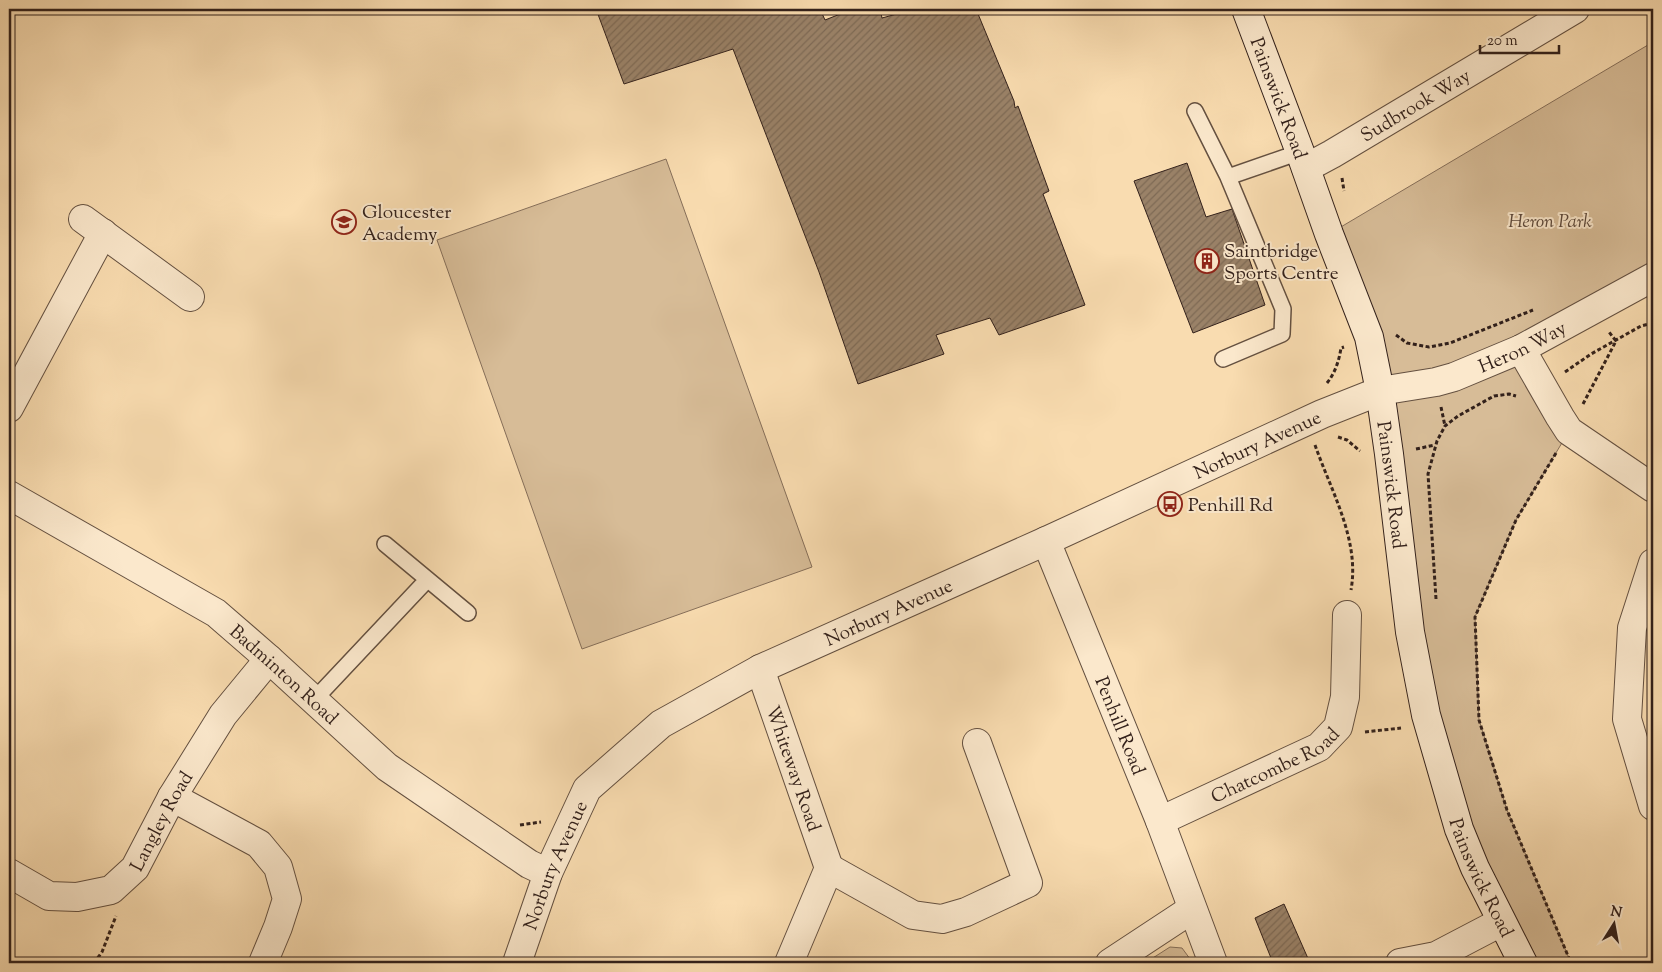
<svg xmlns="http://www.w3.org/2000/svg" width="1662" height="972" viewBox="0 0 1662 972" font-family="'Sorts Mill Goudy',serif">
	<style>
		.green { fill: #d7bc97; stroke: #856e59 }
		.building { fill: url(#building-hatch); stroke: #33211b }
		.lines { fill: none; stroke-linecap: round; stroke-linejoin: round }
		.lane-casing { stroke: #645040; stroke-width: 18 }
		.street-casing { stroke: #645040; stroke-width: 30 }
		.secondary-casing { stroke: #33211b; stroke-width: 30 }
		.path { stroke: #33211b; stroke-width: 3; stroke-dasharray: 4 2.5; stroke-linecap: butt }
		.lane { stroke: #fbe8cc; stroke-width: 15 }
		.street { stroke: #fbe8cc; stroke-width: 28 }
		.secondary { stroke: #fbe8cc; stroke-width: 28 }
		.labels { text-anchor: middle; stroke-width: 4; stroke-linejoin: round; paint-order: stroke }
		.street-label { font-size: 19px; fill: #33211b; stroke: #fbe8cc }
		.poi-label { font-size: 19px; fill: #33211b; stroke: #fbe8cc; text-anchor: start }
		.park-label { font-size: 19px; font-style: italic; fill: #5c483a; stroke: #fbe8cc }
	</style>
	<defs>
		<pattern id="building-hatch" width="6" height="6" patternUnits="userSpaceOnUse" patternTransform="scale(1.25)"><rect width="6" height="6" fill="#9a8268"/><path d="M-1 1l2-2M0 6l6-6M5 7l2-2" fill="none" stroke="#7e6a55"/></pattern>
	</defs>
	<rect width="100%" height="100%" fill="#f9dcb0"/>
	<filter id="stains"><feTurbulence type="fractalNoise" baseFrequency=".004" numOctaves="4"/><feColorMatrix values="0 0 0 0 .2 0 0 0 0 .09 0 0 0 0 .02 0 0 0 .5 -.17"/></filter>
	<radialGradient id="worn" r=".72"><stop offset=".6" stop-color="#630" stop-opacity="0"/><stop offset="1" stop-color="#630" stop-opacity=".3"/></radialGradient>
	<path class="green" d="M1653,42V279L1522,349L1569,431L1516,520L1475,617L1479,720L1507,810L1571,963H1525L1459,829L1389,454L1329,234Z
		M666,159L812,567L582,649L437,240Z
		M1170,947L1182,948L1193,963H1145Z"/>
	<path class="building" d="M596,9H820L825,20L853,9H880L882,18L915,9H976L1014,101L1015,108L1018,106L1049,191L1043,194L1085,305L999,335L990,318L936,335L944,354L858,384L819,272L733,49L624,84Z
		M1187,163L1206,217L1232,209L1265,305L1193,333L1134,181Z
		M1284,904L1310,963H1273L1255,918Z"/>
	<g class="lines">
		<defs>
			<path id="lane" d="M1195,111L1228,177L1300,152
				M1223,359L1282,334L1283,309L1228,177
				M385,544L468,613
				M314,700L427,580"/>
			<g id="street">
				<path id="s1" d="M1306,168L1332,154L1575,9"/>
				<path d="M83,219L190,297"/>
				<path d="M1521,349L1560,417L1569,431L1653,488"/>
				<path d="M9,408L103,233"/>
				<path id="s2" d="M9,495L216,613L269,659L387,767L529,864L548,873"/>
				<path id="s3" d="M1046,541L1160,821L1213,963"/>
				<path d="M1653,563L1632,628L1627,719L1653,806"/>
				<path id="s4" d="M760,669L829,868L789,963"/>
				<path d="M172,797L259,844L278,867L287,899L278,927L263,963"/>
				<path id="s5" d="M1160,821L1319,747L1338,727L1345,697L1347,615"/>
				<path d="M829,868L913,915L942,919L966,912L1028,883L977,743"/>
				<path id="s6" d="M9,873L49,896L77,897L111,890L135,868L172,797L223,715L269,659"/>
				<path id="s7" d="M517,963L548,873L587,789L661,724L760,669L1046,541L1322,414L1380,391L1436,382L1454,377L1521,349L1653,277"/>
				<path d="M1110,963L1192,909"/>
				<path d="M1400,963L1436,956L1501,922"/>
			</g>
			<g id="secondary">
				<path id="s8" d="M1246,9L1300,152L1329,234L1369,337L1380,391L1389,454L1410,632L1426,715L1459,829L1475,868L1523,963"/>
			</g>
		</defs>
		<use href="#lane" class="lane-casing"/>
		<use href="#street" class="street-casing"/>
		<use href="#secondary" class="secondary-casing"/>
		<path class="path" d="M1342,178L1344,191
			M1396,335L1407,343L1429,347L1450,343L1533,310
			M1565,372L1591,354L1641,326L1653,323
			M1327,383C1335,373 1339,361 1341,348L1344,347
			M1583,404L1616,341L1609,332
			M1441,407L1445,426
			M1338,437L1347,440L1360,451
			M1315,445C1331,491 1360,540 1351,590
			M1416,449L1435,445
			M1556,453L1516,520L1475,617L1479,720L1507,810L1571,963
			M1436,599L1428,474L1437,441L1445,426L1458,416L1494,396L1509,394L1516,396
			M1365,732L1401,728
			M520,825L541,822
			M94,963L102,952L116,916"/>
		<use href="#lane" class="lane"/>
		<use href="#street" class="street"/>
		<use href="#secondary" class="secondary"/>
	</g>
	<defs>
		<symbol id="school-ring" viewBox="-11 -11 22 22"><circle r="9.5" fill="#fbe8cc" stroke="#8f2418" stroke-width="1.5"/><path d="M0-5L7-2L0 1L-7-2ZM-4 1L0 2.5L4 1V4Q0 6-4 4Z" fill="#8f2418"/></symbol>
		<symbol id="building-ring" viewBox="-11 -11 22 22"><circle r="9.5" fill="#fbe8cc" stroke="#8f2418" stroke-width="1.5"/><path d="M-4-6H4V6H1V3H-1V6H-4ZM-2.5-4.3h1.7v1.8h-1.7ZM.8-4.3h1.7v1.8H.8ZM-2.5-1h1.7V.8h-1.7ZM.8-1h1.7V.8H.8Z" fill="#8f2418"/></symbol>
		<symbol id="bus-ring" viewBox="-11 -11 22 22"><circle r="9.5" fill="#fbe8cc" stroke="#8f2418" stroke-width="1.5"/><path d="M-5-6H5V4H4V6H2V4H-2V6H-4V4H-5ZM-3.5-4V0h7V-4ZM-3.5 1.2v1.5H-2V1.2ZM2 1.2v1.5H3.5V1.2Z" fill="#8f2418"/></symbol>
	</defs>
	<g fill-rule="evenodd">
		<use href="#school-ring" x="330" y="208" width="28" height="28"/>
		<use href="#building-ring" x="1193" y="247" width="28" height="28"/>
		<use href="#bus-ring" x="1156" y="490" width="28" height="28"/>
	</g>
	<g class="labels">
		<g class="street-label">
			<text dy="7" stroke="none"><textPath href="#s8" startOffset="95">Painswick Road</textPath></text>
			<text dy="7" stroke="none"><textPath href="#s1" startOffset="126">Sudbrook Way</textPath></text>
			<text dy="7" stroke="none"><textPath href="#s7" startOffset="1229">Heron Way</textPath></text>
			<text dy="7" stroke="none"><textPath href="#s7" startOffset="945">Norbury Avenue</textPath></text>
			<text dy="7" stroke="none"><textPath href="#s8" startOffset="500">Painswick Road</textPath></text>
			<text dy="7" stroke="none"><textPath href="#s7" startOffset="540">Norbury Avenue</textPath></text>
			<text dy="7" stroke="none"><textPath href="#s2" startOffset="330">Badminton Road</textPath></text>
			<text dy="7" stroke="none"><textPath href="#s3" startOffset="199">Penhill Road</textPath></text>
			<text dy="7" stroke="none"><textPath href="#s5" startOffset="128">Chatcombe Road</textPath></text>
			<text dy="7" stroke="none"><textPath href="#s4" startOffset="105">Whiteway Road</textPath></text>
			<text dy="7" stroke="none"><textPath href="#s6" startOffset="195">Langley Road</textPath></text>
			<text dy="7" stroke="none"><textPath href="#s7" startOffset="105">Norbury Avenue</textPath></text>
			<text dy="7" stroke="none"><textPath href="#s8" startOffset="905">Painswick Road</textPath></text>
		</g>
		<g class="poi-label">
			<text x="362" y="218">Gloucester<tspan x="362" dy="22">Academy</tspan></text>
			<text x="1224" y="257">Saintbridge<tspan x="1224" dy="22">Sports Centre</tspan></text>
			<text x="1188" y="511">Penhill Rd</text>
		</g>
		<g class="park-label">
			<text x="1550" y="227">Heron Park</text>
		</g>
	</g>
	<rect width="1662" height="972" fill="none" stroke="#f9dcb0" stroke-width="30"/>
	<rect x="10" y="10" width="1642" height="952" fill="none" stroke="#33211b" stroke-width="2.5"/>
	<rect x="15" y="15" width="1632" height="942" fill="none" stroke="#33211b"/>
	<g transform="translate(1614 924) rotate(11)" stroke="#fbe8cc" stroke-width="4" paint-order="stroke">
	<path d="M0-4L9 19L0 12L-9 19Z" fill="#33211b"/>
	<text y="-8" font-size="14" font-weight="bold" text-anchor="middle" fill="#33211b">N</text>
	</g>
	<path d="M1480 45v8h79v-8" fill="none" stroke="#33211b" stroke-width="2.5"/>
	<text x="1487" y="45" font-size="15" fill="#33211b" stroke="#fbe8cc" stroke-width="4" paint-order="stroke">20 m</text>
	<rect width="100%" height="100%" filter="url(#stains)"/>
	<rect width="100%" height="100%" fill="url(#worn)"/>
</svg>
